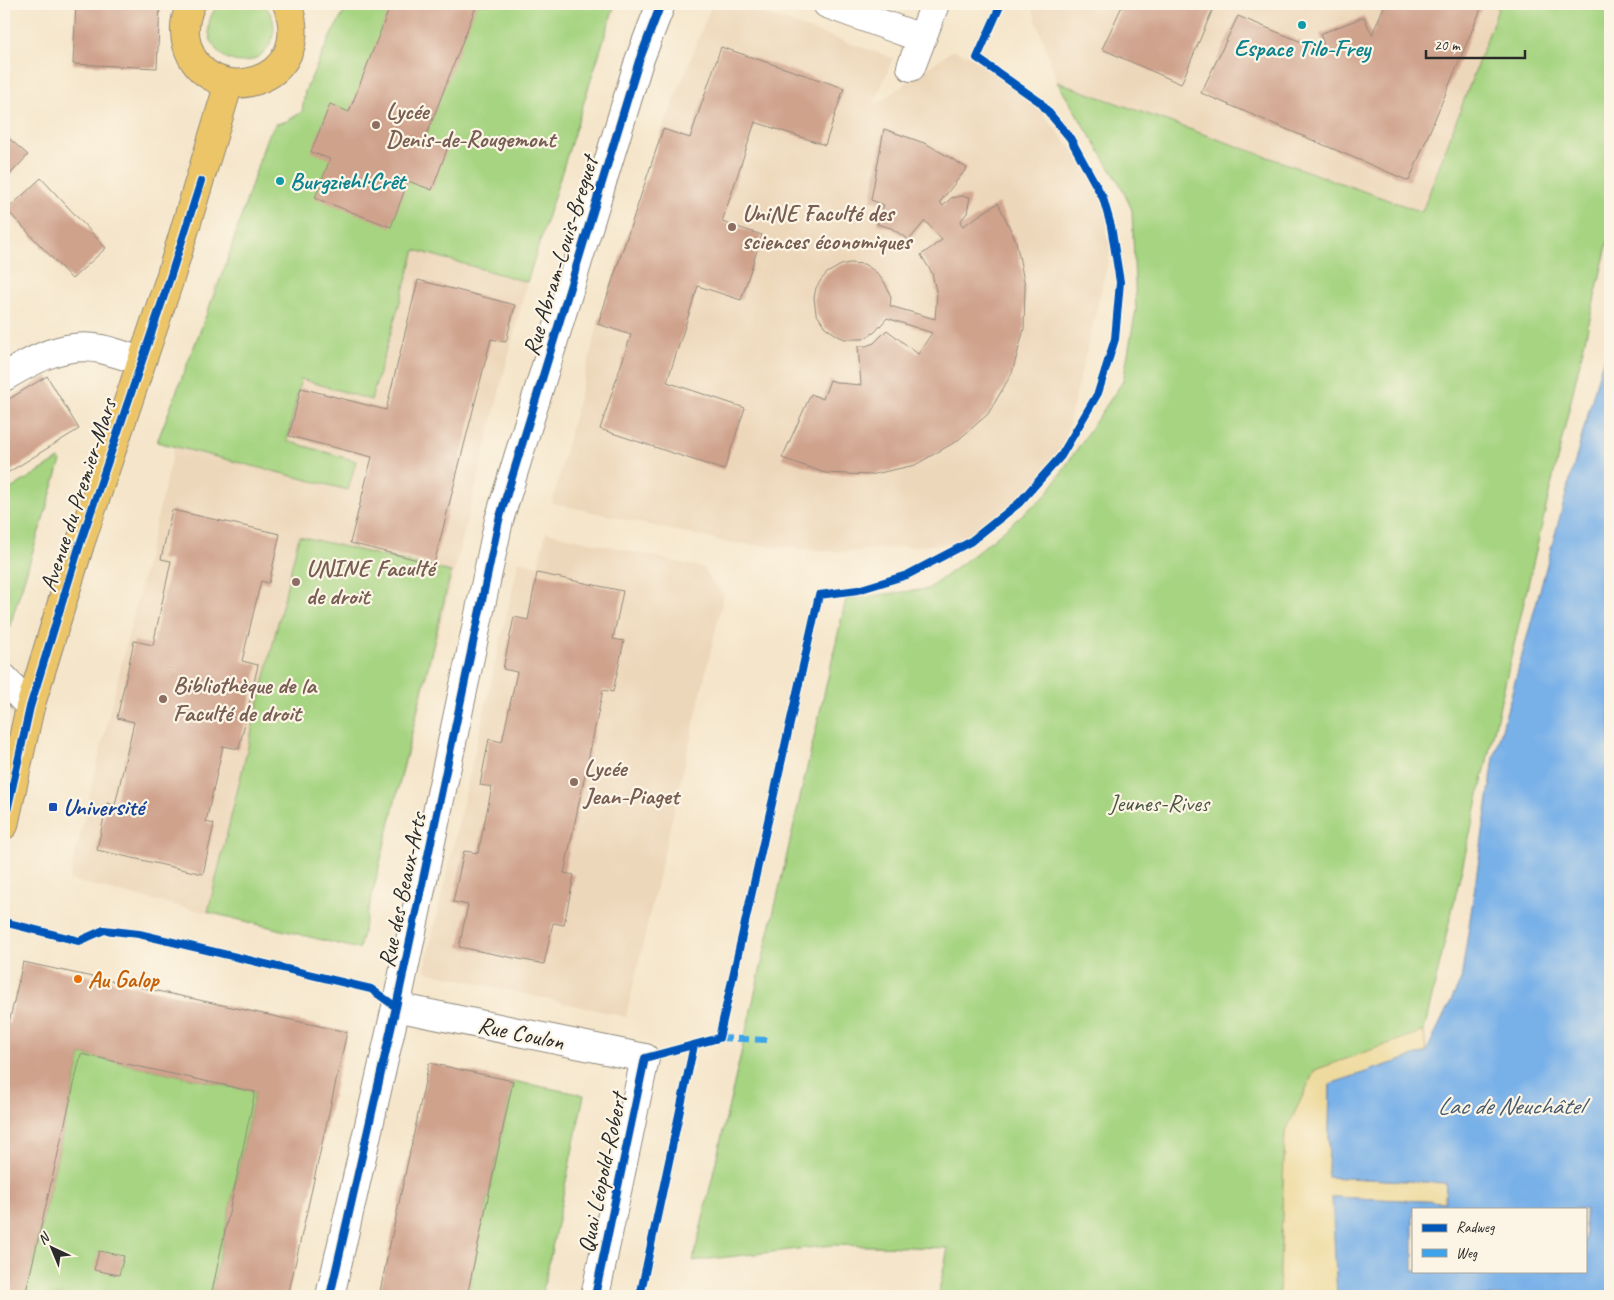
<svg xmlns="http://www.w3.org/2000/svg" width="1614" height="1300" viewBox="0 0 1614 1300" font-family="Caveat,sans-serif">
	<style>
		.built { fill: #edd7ba }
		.green { fill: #a6d481; stroke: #688056 }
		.sand { fill: #eeda9e; stroke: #8c8264 }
		.water { fill: #78b0e8; stroke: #526e8a; fill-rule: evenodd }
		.building { fill: #cfa28c }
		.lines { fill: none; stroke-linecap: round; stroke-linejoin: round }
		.minor-casing { stroke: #90887b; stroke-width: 30 }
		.major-casing { stroke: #90887b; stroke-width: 30 }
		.minor { stroke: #fff; stroke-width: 28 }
		.major { stroke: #ecc569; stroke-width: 28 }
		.quiet { stroke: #3ea3eb; stroke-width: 6; stroke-dasharray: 12 6; stroke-linecap: butt }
		.cycleway-casing { stroke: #fcf5e5; stroke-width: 11 }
		.cycleway { stroke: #0057b8; stroke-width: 8 }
		.culture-dot { fill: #0f9aa8; stroke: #fcf5e5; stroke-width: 2 }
		.education-dot { fill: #8d6e63; stroke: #fcf5e5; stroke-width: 2 }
		.transit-dot { fill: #1a4fb4; stroke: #fcf5e5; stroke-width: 2 }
		.food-dot { fill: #e8710a; stroke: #fcf5e5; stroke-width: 2 }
		.labels { text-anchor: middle; stroke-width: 4.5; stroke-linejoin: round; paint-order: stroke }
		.culture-label { font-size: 24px; font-weight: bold; fill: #0d838f; stroke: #fcf5e5 }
		.education-label { font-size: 24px; font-weight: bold; fill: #785e54; stroke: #fcf5e5; text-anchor: start }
		.street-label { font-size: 24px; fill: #2b2b2b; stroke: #fcf5e5 }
		.park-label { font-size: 24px; fill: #4a5540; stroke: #fcf5e5 }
		.transit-label { font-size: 24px; font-weight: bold; fill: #164399; stroke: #fcf5e5; text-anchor: start }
		.food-label { font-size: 24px; font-weight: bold; fill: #c56008; stroke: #fcf5e5; text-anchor: start }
		.water-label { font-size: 25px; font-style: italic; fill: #465a6d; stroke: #fcf5e5 }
	</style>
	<rect width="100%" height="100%" fill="#fcf5e5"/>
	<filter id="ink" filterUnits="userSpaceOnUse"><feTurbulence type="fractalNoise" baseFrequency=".02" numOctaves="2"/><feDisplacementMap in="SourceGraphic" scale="10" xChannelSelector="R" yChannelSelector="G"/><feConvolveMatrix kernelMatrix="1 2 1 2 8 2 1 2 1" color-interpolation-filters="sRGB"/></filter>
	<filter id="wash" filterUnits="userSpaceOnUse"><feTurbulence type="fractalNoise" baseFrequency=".0096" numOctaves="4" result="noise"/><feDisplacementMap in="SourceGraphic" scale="20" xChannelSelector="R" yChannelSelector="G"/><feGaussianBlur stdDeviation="1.12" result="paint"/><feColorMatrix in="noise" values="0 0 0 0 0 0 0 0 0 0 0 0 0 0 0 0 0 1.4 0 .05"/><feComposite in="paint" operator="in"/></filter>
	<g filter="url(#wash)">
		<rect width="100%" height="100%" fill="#f5e6cb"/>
		<path class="built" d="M712,4H736L893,58L873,107L953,50L1006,69L1080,159L1103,198L1116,229L1061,456L1019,503L970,542L842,552L730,543L552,503L598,324L663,129Z
			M1031,4H1500L1422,212L1057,82Z
			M415,250L527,282L359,949L69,880L214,284Z
			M546,532L704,568L712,582L724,594L626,1017L424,971L519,561L538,566Z"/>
		<path class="green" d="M220,4H263C272,12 276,24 273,35C272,44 266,52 258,57C223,77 191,30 220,4Z
			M349,4H615L527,282L415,250L371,400L301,379L287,441L356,461L348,490L157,442L226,264L267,137L276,124L287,121L302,112L305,91L332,33Z
			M1500,4H1610V233L1424,1031L1315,1071L1285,1133L1279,1296H938L948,1248L833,1245L693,1261L846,599L928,589L975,554L1046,495L1123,381L1136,310L1132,210L1121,186L1057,82L1422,212Z
			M59,459L61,461L6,638L4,639V493Z
			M299,536L451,572L359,949L208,912Z
			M81,1054L255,1092L211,1296H25Z
			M513,1081L584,1095L542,1296H467Z"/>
		<path class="sand" d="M1424,1031L1426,1052L1330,1084L1328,1177L1446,1183L1445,1202L1333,1197L1337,1296H1279L1285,1133L1315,1070Z"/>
		<path class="water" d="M1610,348V1296H1337L1332,1197L1445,1202L1446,1183L1328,1177L1330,1084L1426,1052L1461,980L1494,758L1601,366ZM1413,1209H1585V1271H1413Z"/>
		<g id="blocks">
			<path class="building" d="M76,4H160L157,68L73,64Z
				M391,4H477L425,139L448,147L432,190L408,181L391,227L315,198L330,159L311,152L330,104L349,112Z
				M1123,4H1215L1181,84L1102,49Z
				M1385,4H1483L1409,181L1201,93L1238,16L1326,52L1320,34L1364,17L1372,35Z
				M721,47L844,88L825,145L755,122L722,222L762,235L741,300L698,286L667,382L745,408L724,470L600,429L631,335L598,324L663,129L690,138Z
				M884,129L927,144L967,168L940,202L943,206L951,198L962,196L970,197L967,213L960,222L963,226L998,203L1016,241L1025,286L1024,329L1012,373L988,414L957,441L915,465L870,475L825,473L782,458L811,394L823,399L830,380L839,383L861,385L858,346H866L874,343L887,330L918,354L932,333L887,318L875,332L863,339H845L838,336L825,327L816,313L814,298L816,288L821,280L827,273L841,265L849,263L864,264L876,272L885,283L891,297L890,306L935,319L937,295L932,273L921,255L942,240L925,221L909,240L891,228L877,224L884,205L871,200Z
				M4,134L28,155L4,181Z
				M41,178L106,248L72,279L7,210Z
				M418,280L515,305L506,342L491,339L434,564L350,543L372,457L289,436L301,388L386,410Z
				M47,376L79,429L4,475V402Z
				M172,510L280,534L269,583L261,581L242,661L258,665L239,749L223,746L206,822L214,824L203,874L97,850L107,803L115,805L134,722L117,718L134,641L153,645L171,561L161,559Z
				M537,573L623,591L613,639L624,641L613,692L603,690L564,873L574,875L564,925L553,923L544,964L459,947L468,905L453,902L464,851L478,853L492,787L480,785L489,739L502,742L517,672L503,669L514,617L528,620Z
				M23,962L347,1032L288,1296H211L255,1092L81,1054L25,1296H4V1045Z
				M429,1063L513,1081L467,1296H379Z
				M99,1251L124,1256L119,1275L94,1270Z"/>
		</g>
	</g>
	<g filter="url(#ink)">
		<use href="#blocks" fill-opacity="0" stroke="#90887b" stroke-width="1"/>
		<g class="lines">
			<defs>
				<path id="minor" d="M827,4L921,38
					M911,67L935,4
					M4,377C33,360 65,341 101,349C115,352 128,357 141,361
					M4,678L30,707
					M396,1007L645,1058L595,1296
					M330,1296L396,1007L499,520L639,61L661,4"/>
				<path id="major" d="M191,4C185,17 183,31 187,45C207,113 318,85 287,4
					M4,825L30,707L80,544L170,278L229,83"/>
			</defs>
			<use href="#minor" class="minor-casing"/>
			<use href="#major" class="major-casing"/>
			<use href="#minor" class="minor"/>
			<use href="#major" class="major"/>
			<path class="quiet" d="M719,1038L770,1040"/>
			<defs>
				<path id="cycleway" d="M4,825L30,707L80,544L170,278L201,181
					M4,922L79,941L104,930L139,934L371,989L396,1007
					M330,1296L396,1007L499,520L639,61L661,4
					M595,1296L645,1058L719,1038L819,595L858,590L907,575L970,542L1019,503L1061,456L1098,393L1115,339L1120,282L1111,226L1103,198L1070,138L1040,102L977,58L1001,4
					M640,1296L694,1045"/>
			</defs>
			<use href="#cycleway" class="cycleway-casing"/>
			<use href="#cycleway" class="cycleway"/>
		</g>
	</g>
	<g class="culture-dot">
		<circle cx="1302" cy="25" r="5"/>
		<circle cx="280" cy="181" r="5"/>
	</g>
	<g class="education-dot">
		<circle cx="376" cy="125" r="5"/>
		<circle cx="732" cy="227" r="5"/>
		<circle cx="296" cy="582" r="5"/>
		<circle cx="163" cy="699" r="5"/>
		<circle cx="574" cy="782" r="5"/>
	</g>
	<rect class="transit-dot" x="48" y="802" width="10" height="10" rx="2.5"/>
	<circle class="food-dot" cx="78" cy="979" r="5"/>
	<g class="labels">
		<g class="culture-label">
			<text x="1302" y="56">Espace Tilo-Frey</text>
			<text x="290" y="189" text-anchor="start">Burgziehl·Crêt</text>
		</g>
		<g class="education-label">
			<text x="386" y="119">Lycée<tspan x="386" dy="28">Denis-de-Rougemont</tspan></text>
			<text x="742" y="221">UniNE Faculté des<tspan x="742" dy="28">sciences économiques</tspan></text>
			<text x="306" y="576">UNINE Faculté<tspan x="306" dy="28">de droit</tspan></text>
			<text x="173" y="693">Bibliothèque de la<tspan x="173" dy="28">Faculté de droit</tspan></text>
			<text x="584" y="776">Lycée<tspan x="584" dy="28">Jean-Piaget</tspan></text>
		</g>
		<g class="street-label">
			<text transform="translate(560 256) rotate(-73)" y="8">Rue Abram-Louis-Breguet</text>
			<text transform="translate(78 495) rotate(-72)" y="8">Avenue du Premier-Mars</text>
			<text transform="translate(402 890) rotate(-78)" y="8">Rue des Beaux-Arts</text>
			<text transform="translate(521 1033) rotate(12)" y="8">Rue Coulon</text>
			<text transform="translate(602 1173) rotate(-78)" y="8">Quai Léopold-Robert</text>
		</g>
		<g class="park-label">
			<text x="1159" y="811">Jeunes-Rives</text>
		</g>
		<g class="transit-label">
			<text x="63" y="815">Université</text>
		</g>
		<g class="food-label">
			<text x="88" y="987">Au Galop</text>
		</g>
		<g class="water-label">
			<text x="1510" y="1114">Lac de Neuchâtel</text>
		</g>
	</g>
	<rect width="1614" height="1300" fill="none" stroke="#fcf5e5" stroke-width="20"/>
	<rect x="1412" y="1208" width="175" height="65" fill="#fcf5e5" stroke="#a8a49b"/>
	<rect x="1422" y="1224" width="25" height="8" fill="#0057b8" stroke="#a8a49b"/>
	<text x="1456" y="1232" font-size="15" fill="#2b2b2b">Radweg</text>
	<rect x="1422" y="1249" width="25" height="8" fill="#3ea3eb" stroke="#a8a49b"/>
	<text x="1456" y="1258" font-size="15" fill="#2b2b2b">Weg</text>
	<g transform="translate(52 1248) rotate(316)" stroke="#fcf5e5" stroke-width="4" paint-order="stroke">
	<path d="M0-4L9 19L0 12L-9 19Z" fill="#2b2b2b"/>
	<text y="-8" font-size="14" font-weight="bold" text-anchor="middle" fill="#2b2b2b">N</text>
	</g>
	<path d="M1426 50v8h99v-8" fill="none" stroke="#2b2b2b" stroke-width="2.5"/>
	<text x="1434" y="50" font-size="15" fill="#2b2b2b" stroke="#fcf5e5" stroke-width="4" paint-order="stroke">20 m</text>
</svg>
